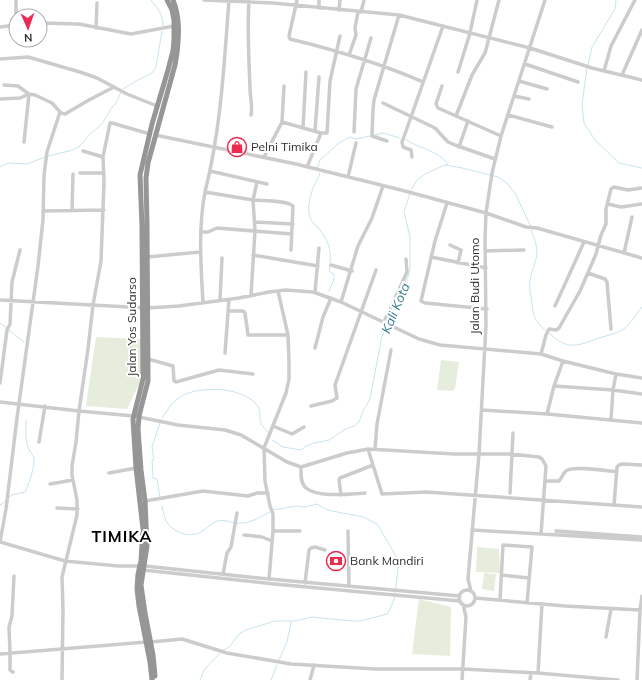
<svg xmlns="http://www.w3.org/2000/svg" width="642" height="680" viewBox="0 0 642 680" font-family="Mulish,sans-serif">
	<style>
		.green { fill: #e7eddd }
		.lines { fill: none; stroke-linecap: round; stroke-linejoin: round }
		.stream { stroke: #c8e3ee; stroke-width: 1 }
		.minor { stroke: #ccc; stroke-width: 3.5 }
		.highway { stroke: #969696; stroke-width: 5 }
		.labels { text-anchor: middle; stroke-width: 4; stroke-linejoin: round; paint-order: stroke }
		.poi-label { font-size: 12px; fill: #2f2f2f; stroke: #fff; text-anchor: start }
		.street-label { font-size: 12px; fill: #2f2f2f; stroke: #fff }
		.water-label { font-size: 13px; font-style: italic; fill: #397c96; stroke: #fff }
		.district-label { font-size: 16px; font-weight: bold; letter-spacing: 1px; fill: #000; stroke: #fff }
	</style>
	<rect width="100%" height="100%" fill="#fff"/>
	<path class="green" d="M96,337L142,339V378L127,409L86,406Z
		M441,360L459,362L455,389L452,391L437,390Z
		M477,547L499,549L500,573L476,572Z
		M484,573L496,574L494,591L482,589Z
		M419,599L451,607L450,656L412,654Z"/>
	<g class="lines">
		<path class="stream" d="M151,0C158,9 163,14 163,26
			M588,65L592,47L615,9L616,0
			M587,68L582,104L584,123L595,140L619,163L642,168
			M123,89L138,80L152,73L156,67L162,31
			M375,135L383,133L400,138
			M405,139C418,149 440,150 448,165
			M48,156L73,150L80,146L90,134L102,124L112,107L116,103L121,92
			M0,167L8,163L27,164L45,157
			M318,167L320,160L339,143L350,137L356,139L370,136
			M319,173L320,175C311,188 301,217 318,227C327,240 332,247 330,263
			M411,190L417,180L427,173L445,165L462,168L498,177L508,184L516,195L531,227
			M531,230C534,238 537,244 537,254C536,263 531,271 530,281C529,286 530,291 531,296C534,315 531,317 546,331
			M329,291L334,279V274L329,271L330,266
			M0,323L7,328
			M9,330L24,342
			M549,333C568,351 577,346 599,338C608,335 617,334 625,328C631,323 637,313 642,307
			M162,418C166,412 171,404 177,399C195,385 239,386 255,403C263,411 258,415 261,423C262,426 266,430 268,432
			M272,440L283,447L301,450L306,446L314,443L329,440L344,430L354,426L359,422L363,411L370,399L382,336L397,303L399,292L408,277L410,268V237L404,212L410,193
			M8,498L12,495L25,492C29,485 35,465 34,458C33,455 29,450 28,447C25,439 26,429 26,421
			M160,498L157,479L153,478L152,460H154L152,447L160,423
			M0,505L6,501
			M162,506C163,510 164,516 166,521C171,530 185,537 196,534C204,532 209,524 217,521C225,519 233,524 242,523C251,523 262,516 270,512
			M273,510L297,506L305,507L317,504L327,510L363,517L377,524L399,561L395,594
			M224,650L229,647L239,634L246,630L275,621H295L312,617L351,621H360L387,614L390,609L395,597
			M279,660L287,642L291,622
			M200,680L204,670L220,653
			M271,680L277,665"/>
		<path class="minor" d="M204,0L273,3L399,15L530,48L592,68L642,80
			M229,0C224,65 221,129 205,192L253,200L255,231L251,295
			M297,0L289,36L290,39C335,50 380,63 423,82
			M249,1C247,30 249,59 250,88C250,97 253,107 251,115
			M319,8V0
			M339,10L340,0
			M361,12L364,0
			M16,16V0
			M40,23L79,24L131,34L174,26
			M0,27L16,25
			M96,28L97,3
			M349,55L356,35L355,28L358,12
			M0,59L28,57L80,72L97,78L127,94L157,106
			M525,64L578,82
			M604,71L611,46L635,0
			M458,72L470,33L477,0
			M622,75L642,30
			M519,81L547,89
			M4,85L18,86L29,94L24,142
			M442,86L436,104L438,108L501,136
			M514,96L529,99
			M0,99L20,98L29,94L35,95L52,103L61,113L65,114L89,100L114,87
			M383,103L435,128L448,142L455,145L495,159
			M508,115L552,127
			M456,116L472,75L485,53L499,0
			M282,122L321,133H327L330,81L340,36
			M303,128L306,72
			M315,131L319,77
			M354,132L356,89L371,38
			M155,135L296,164L405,191L486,213L526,227L537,228L642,258
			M387,141L372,136L373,109L374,100L399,15
			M459,147L468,121
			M83,151L103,157
			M264,157L282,122L284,86
			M412,157L411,150L403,147L402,142L411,117L443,26
			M307,167L321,133
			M210,171L267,184
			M80,173H104
			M348,177L356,143
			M257,182L253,200C263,201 286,200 293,206L291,250
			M447,203L435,241L421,301L425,303L487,309
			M608,204L621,207L642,204
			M72,210L73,174
			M43,211L104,210
			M254,222L293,224
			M201,232H208L217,228L292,234
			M450,245L461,250L458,263
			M485,251L524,250
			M624,253L632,217
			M253,255L318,266
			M147,257L200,252
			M431,257L486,268
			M331,265L352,271
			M588,273L605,279L607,282L611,329
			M315,292L319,248
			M0,300L147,308L179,306L239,298L269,292L286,290L313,292L341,302L419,339L440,345L541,354L563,361L616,374L642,378
			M220,300L222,258
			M341,302L358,246L372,218L383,186
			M203,303C201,266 198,229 205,192
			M555,306L584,242
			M228,311H243L245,313L248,335H288
			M384,322L407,272L406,259
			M315,348L323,317L331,298
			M225,353L229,299
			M541,354L546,335L549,329L556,330L559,328L580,291L596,254L601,235L606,224V209L611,189L614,187L628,190L642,188
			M148,359L173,366L174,381L176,382L219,370L253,374
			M0,383L7,330L10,324L12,282L20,250
			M554,386L563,361
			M0,402L79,411L134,416L178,425L225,430L241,435L287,462L301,467L347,453L368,449L454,454H511L539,457L542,459L546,466L541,534
			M311,406L332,401L337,398L335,385L376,270
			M482,410L547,414L642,423
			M547,414L554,386L613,390L642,394
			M611,420L613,390L616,374
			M273,426L292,434L304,427
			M39,442L45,406
			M368,449L382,494L426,492L642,507
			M375,449L377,424L391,350
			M301,467C301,473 300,483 306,488C318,498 350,494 365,493
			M109,473L136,468
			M545,481H559C562,478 563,473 566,471C573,465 607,471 617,472
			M50,484L73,480
			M510,493L513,433
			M341,495L339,480L340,478L373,465
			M145,501L203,491L248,496L257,493H268
			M614,505L617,467L619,465L622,464L642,465
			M57,508L78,509
			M472,530L642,540
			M273,531H300
			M348,531L349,586
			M556,531L642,537
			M244,535L262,537L272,541
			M0,542L65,561L118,566H145L269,579L460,596
			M0,542L6,509L17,418L38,266L43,220L44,175L47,152L60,112
			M143,570L274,584L460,601
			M223,574L227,553L231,547L237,513
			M502,575L529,578
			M269,579L273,531V514L270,506L265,481L264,448L286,393L289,379V361L288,335L278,291
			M305,583L309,550L311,548L315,547L325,550
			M459 598a8 8 0 1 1 16 0a8 8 0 1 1-16 0Z
			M471,591L468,579L470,556L479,454L486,325L485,239L486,213L492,173L501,136L545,0
			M475,598L565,606L640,610
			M500,600L503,545L532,547L527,603
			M606,637L611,609
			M151,642L182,639L227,653L291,664L375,669H463L538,673L618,680
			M0,654L147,642
			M13,672L10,670V652L9,627L12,616L14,576
			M538,673L542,604
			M62,680L63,610L62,577L77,515V500L72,475V466L76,442L79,411L88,349L93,305L101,261L104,182L103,157L110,123H112L150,134
			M310,680L314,665
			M462,680L466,617L463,604
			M530,680L531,673
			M637,680L640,610L642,596"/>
		<path class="highway" d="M155,676L153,655L145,613L141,585L147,546L145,501L141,470L138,429L139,416L148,381L147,224L146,178L148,163L175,65L177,53C179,35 180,17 173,0
			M152,680L150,662L139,606L137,589L138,574L141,561L143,529L136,468L133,419L143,379L142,226L140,175L152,124L168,70L173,51L174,40V20L172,10L167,0"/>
	</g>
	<defs>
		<symbol id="shop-ring" viewBox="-11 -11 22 22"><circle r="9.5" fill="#fff" stroke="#ed2a4f" stroke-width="1.5"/><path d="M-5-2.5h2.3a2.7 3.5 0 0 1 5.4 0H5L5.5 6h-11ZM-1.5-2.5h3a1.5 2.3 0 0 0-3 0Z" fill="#ed2a4f"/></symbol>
		<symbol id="bank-ring" viewBox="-11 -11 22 22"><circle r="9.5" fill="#fff" stroke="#ed2a4f" stroke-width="1.5"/><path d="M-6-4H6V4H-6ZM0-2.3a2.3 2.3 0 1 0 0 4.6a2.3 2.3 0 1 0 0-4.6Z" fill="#ed2a4f"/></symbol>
	</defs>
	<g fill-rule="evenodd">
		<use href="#shop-ring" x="226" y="136" width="22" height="22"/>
		<use href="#bank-ring" x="325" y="550" width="22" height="22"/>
	</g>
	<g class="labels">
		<g class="poi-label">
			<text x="251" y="151">Pelni Timika</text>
			<text x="350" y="565">Bank Mandiri</text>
		</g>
		<g class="street-label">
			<text transform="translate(475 286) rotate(-90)" y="4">Jalan Budi Utomo</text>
			<text transform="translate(132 327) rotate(-90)" y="4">Jalan Yos Sudarso</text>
		</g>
		<g class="water-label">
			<text transform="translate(395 308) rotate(-67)" y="5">Kali Kota</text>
		</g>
		<g class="district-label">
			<text x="122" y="542">TIMIKA</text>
		</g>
	</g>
	<g transform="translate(28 28) rotate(178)"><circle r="19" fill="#ffffff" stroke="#acacac"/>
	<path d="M0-3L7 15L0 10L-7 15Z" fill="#ed2a4f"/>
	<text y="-6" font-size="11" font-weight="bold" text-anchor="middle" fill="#2f2f2f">N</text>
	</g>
</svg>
